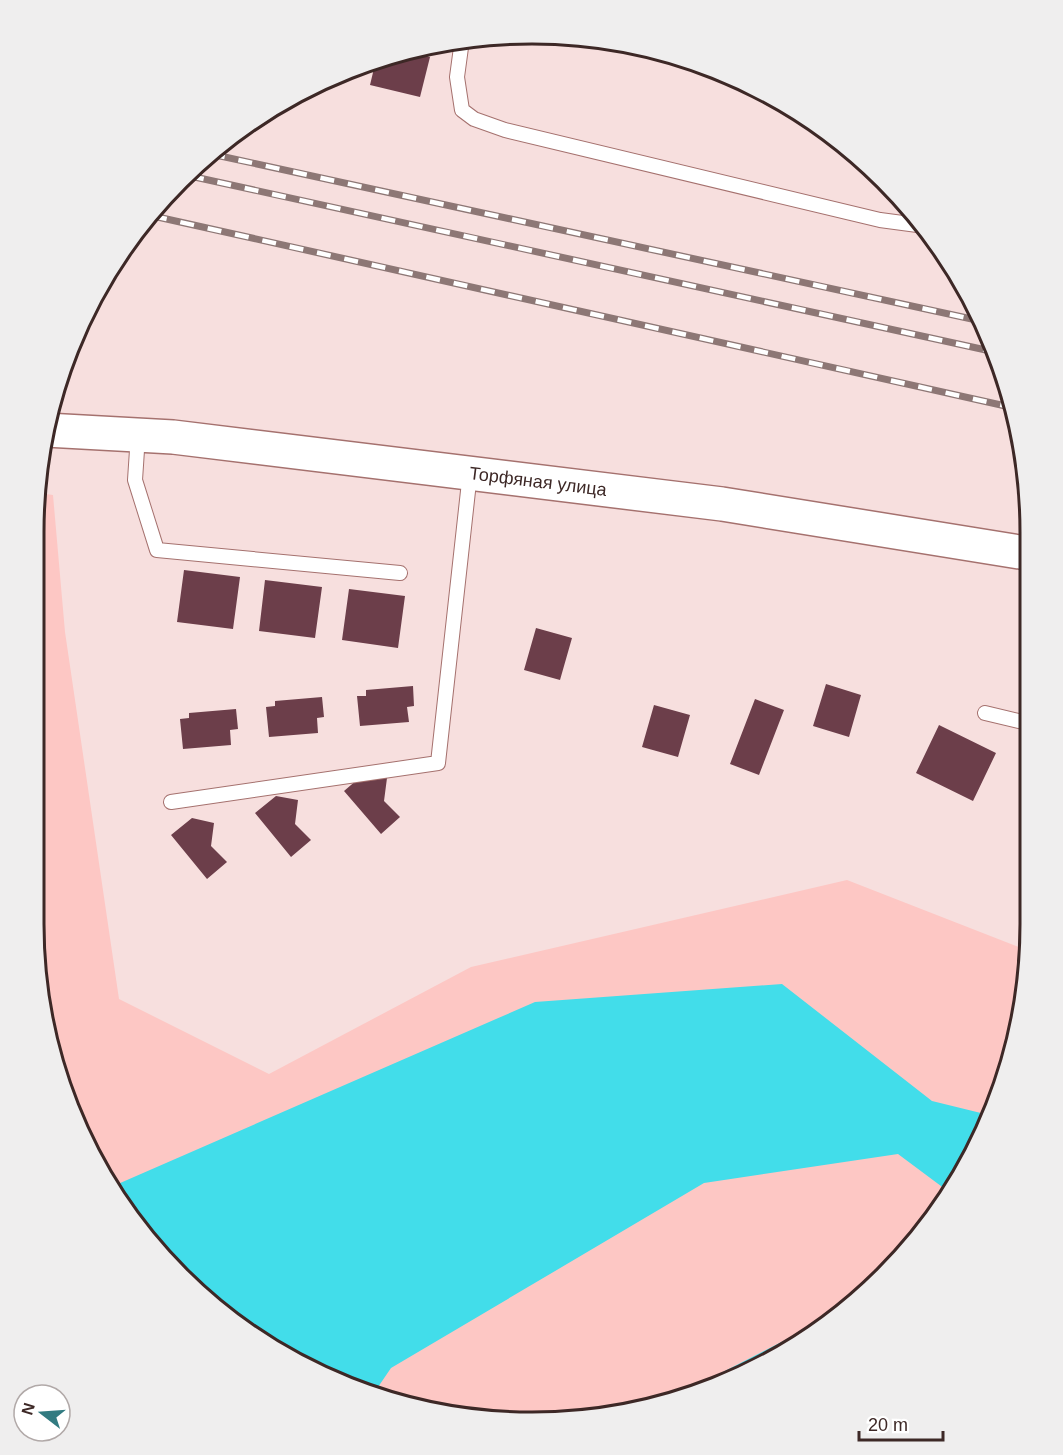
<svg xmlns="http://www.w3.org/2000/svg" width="1063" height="1455" viewBox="0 0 1063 1455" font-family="Helvetica,sans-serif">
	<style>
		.green { fill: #fdc7c4 }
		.water { fill: #42ddea }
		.building { fill: #6c3e4a }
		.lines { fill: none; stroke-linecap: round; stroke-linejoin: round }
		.lane-casing { stroke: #a5716e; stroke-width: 16 }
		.secondary-casing { stroke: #a5716e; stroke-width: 36 }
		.lane { stroke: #fff; stroke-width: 14 }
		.secondary { stroke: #fff; stroke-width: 33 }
		.rail-casing { stroke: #8d7775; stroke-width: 7 }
		.rail { stroke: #fff; stroke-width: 4.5; stroke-dasharray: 14; stroke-linecap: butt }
		.labels { text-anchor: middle; stroke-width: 6; stroke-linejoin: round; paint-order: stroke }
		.street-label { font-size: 18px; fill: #3d2826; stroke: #fff }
		.rim { fill: none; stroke: #3d2826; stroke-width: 3 }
	</style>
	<rect width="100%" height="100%" fill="#f7dfde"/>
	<path class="green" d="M38,493L53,495L65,632L119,999L269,1074L471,967L847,880L1029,951L1004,1083L963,1172L907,1252L835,1319L722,1384L596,1418H466L311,1371L203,1298L117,1200L50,1053L33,923V531Z"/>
	<path class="water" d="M782,984L932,1101L989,1115L963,1172L949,1192L898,1154L704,1183L391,1368L376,1390L311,1371L203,1298L117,1200L111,1187L535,1002Z
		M797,1334L804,1337L722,1384L676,1396Z"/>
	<path class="building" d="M401,50L430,57L420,97L370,85L376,60Z
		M184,570L240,577L233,629L177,622Z
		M265,580L322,587L315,638L259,631Z
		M349,589L405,596L398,648L342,640Z
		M536,628L572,638L560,680L524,670Z
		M826,684L861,695L849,737L813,726Z
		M413,686L414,706L407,707L409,722L360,726L357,696H366V690Z
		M322,697L324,717L317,718L318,733L269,737L266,707L275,706V701Z
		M755,699L784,710L759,775L730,764Z
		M654,705L690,715L678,757L642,747Z
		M236,709L238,729L230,730L231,745L183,749L180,719L189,718V713Z
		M939,725L996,753L973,801L916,773Z
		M365,773L387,778L384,801L400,817L381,834L344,791Z
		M276,796L298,800L295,824L311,840L291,857L255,813Z
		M192,818L214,823L211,846L227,862L207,879L171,835Z"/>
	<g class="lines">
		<defs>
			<path id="lane" d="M462,40L457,77L462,110L474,119L505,130L880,220L925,226
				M138,435L135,480L157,550L400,573
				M985,713L1027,723
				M171,802L438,763L470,473"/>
			<g id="secondary">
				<path id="s1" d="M46,430L173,437L722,504L1026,553"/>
			</g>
		</defs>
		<use href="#lane" class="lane-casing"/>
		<use href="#secondary" class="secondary-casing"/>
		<use href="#lane" class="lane"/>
		<use href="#secondary" class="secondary"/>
		<defs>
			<path id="rail" d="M211,154L981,321
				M190,176L995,352
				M153,216L1010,407"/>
		</defs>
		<use href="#rail" class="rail-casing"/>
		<use href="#rail" class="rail"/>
	</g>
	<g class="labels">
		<g class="street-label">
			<text dy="6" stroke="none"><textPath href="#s1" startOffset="495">Торфяная улица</textPath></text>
		</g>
	</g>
	<path d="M0 0H1063V1455H0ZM532 44H532A488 488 0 0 1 1020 532V924A488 488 0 0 1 532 1412H532A488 488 0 0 1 44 924V532A488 488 0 0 1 532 44Z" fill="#efeeee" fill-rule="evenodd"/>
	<path class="rim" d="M532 44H532A488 488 0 0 1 1020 532V924A488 488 0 0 1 532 1412H532A488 488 0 0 1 44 924V532A488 488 0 0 1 532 44Z"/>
	<g transform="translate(42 1413) rotate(287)"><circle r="28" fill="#ffffff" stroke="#b1a9a8" stroke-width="1.5"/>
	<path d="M0-4.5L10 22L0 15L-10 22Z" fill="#327b81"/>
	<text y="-9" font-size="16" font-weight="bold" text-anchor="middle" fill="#3d2826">N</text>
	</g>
	<path d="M859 1431v9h84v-9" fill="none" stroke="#3d2826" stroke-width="3"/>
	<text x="868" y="1431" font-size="18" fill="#3d2826" stroke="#ffffff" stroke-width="4.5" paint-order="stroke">20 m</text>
</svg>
